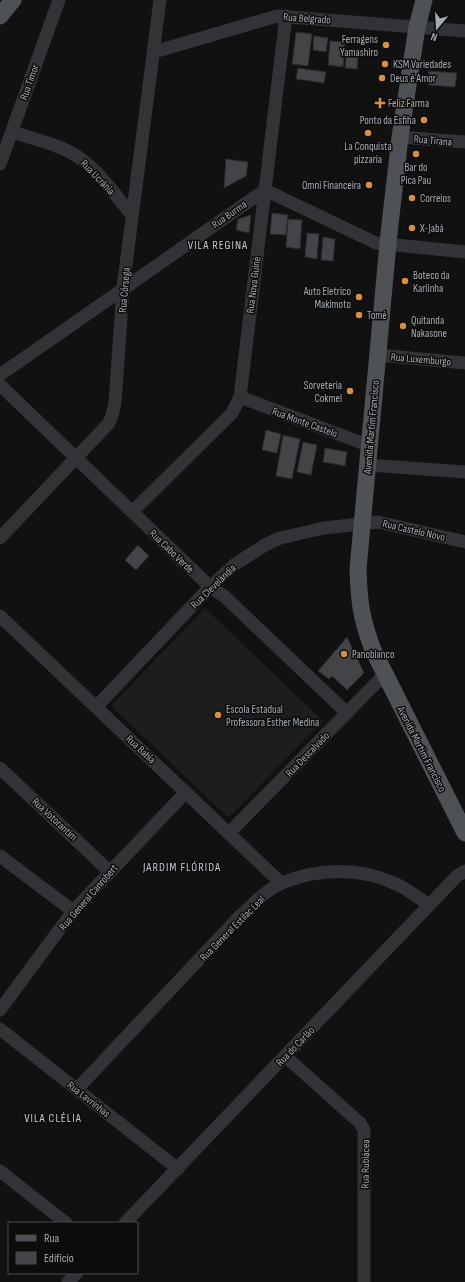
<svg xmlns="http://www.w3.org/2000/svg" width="465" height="1282" viewBox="0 0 465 1282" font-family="'Sofia Sans Condensed',sans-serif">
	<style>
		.built { fill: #1d1d1f }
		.building { fill: #434447; stroke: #2b2b2e }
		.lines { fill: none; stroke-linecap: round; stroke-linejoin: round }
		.minor { stroke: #323336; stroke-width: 13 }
		.major { stroke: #4e5155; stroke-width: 17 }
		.poi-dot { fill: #da8e40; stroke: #0c0c0d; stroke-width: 1.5 }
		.labels { text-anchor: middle; stroke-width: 3; stroke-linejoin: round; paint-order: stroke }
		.street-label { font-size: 11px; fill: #a4aab1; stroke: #0c0c0d }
		.poi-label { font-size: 11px; fill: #a4aab1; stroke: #0c0c0d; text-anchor: start }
		.neighbourhood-label { font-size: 12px; letter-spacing: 1px; fill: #c4c8cd; stroke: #0c0c0d }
	</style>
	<rect width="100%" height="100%" fill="#111112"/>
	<path class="built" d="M205,608L323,721L230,816H227L113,708L112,705Z"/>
	<path class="building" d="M296,32L312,34L308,66L292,64Z
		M314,36L328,38L326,52L313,50Z
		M330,41L345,42L343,67L328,65Z
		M346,56L358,57L357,69L345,68Z
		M298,68L326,72L324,83L296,79Z
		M429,71L457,73L455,87L428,85Z
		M226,159L248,162L246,176L224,188Z
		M272,213L288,215L286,235L270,234Z
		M251,215L249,233L236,230L238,219Z
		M288,219L302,220L300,249L286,247Z
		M307,233L319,234L317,259L305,257Z
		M323,237L335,239L333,261L321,260Z
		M266,430L281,434L277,453L262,450Z
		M283,435L300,439L292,479L276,476Z
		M303,442L317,445L311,475L297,472Z
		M325,448L347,452L345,466L323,462Z
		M138,545L149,556L136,570L125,560Z
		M347,637L364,673L347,690L332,676L329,679L318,671Z"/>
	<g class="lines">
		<path class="minor" d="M154,52L277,16L465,31
			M12,132C31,138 54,143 72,153C97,167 114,194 132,215
			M400,137L465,142
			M0,164L59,0
			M378,355L465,363
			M0,375L265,190L376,243L465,252
			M0,385L200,577L210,587L224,596L347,713
			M240,397L370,446
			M368,465L465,472
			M132,512L232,413L240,397L286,16
			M0,538L109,423L112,416L115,403L123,288L160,0
			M0,616L281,883
			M96,707L210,587L234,565L265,545L280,538L324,528L378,522L465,542
			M0,768L109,871
			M229,833L385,674
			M0,856L73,911
			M0,1010L73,911L186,792
			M0,1029L178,1169
			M285,1056L360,1123L364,1130V1282
			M77,1089L239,917C252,905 266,890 282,883C318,868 360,867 396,884C408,889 418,898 429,905
			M0,1171L66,1223
			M125,1223L457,876L465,871
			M68,1282L77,1273"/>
		<path class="major" d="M424,0L417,27L400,137L389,233L358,569C359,602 361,618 373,650L465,833
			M0,16L13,0"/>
	</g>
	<g class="poi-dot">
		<circle cx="386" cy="45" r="4"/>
		<circle cx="385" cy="64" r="4"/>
		<circle cx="382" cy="78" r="4"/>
		<path d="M378 97h4v4h4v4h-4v4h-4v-4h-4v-4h4z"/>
		<circle cx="424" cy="120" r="4"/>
		<circle cx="368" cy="133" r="4"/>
		<circle cx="416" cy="154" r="4"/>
		<circle cx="369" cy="185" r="4"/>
		<circle cx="412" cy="198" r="4"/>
		<circle cx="412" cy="228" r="4"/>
		<circle cx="405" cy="281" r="4"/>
		<circle cx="359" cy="297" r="4"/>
		<circle cx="359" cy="315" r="4"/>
		<circle cx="403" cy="326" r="4"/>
		<circle cx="350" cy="391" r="4"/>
		<circle cx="344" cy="654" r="4"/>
		<circle cx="218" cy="715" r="4"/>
	</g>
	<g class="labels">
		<g class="street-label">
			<text transform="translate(307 18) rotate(4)" y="4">Rua Belgrado</text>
			<text transform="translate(29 82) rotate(-70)" y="4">Rua Timor</text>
			<text transform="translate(433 140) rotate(5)" y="4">Rua Tirana</text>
			<text transform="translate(98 177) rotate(46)" y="4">Rua Ucrânia</text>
			<text transform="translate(229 214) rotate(-35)" y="4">Rua Burma</text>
			<text transform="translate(253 285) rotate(-83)" y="4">Rua Nova Guiné</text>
			<text transform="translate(124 290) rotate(-85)" y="4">Rua Córsega</text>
			<text transform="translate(421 359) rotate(5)" y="4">Rua Luxemburgo</text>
			<text transform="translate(305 422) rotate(20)" y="4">Rua Monte Castelo</text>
			<text transform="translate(371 427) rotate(-85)" y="4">Avenida Martim Francisco</text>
			<text transform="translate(414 530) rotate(13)" y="4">Rua Castelo Novo</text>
			<text transform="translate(172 551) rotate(44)" y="4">Rua Cabo Verde</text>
			<text transform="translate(213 586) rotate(-44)" y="4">Rua Clevelândia</text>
			<text transform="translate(141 749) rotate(43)" y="4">Rua Bahia</text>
			<text transform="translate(422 749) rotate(63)" y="4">Avenida Martim Francisco</text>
			<text transform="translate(307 754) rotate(-46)" y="4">Rua Descalvado</text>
			<text transform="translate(55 819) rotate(43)" y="4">Rua Votorantim</text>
			<text transform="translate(88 897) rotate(-49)" y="4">Rua General Canrobert</text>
			<text transform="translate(232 928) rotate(-45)" y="4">Rua General Estilac Leal</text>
			<text transform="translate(295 1046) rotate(-46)" y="4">Rua do Carlão</text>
			<text transform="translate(89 1099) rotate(38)" y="4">Rua Lavrinhas</text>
			<text transform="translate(365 1164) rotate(-89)" y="4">Rua Rubiácea</text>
		</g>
		<g class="poi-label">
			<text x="378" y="43" text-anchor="end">Ferragens<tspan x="378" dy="13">Yamashiro</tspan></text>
			<text x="393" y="68">KSM Variedades</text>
			<text x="390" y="82">Deus é Amor</text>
			<text x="388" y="107">Feliz Farma</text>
			<text x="416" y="124" text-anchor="end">Ponto da Esfiha</text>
			<text x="368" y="150" text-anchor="middle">La Conquista<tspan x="368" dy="13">pizzaria</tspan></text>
			<text x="416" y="171" text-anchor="middle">Bar do<tspan x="416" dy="13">Pica Pau</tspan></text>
			<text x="361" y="189" text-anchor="end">Omni Financeira</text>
			<text x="420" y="202">Correios</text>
			<text x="420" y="232">X-Jabá</text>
			<text x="413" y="279">Boteco da<tspan x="413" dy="13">Karlinha</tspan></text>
			<text x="351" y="295" text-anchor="end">Auto Eletrico<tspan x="351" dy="13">Makimoto</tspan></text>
			<text x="367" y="319">Tomé</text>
			<text x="411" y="324">Quitanda<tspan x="411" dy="13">Nakasone</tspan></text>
			<text x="342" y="389" text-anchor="end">Sorveteria<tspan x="342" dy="13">Cokmel</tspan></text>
			<text x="352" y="658">Panobianco</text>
			<text x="226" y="713">Escola Estadual<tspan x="226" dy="13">Professora Esther Medina</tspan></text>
		</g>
		<g class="neighbourhood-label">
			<text x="218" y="249">VILA REGINA</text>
			<text x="182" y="871">JARDIM FLÓRIDA</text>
			<text x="53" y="1122">VILA CLÉLIA</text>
		</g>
	</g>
	<rect x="8" y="1222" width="130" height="52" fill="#0c0c0d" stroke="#494b4f"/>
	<rect x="16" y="1235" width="20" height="6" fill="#4e5155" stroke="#494b4f"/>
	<text x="44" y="1242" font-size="12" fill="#a4aab1">Rua</text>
	<rect x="16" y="1252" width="20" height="12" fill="#434447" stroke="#494b4f"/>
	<text x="44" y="1262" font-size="12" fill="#a4aab1">Edifício</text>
	<g transform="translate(437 28) rotate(198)" stroke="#0c0c0d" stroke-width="3" paint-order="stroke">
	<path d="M0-3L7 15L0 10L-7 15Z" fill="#a4aab1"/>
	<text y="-6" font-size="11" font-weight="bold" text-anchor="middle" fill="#a4aab1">N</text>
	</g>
</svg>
